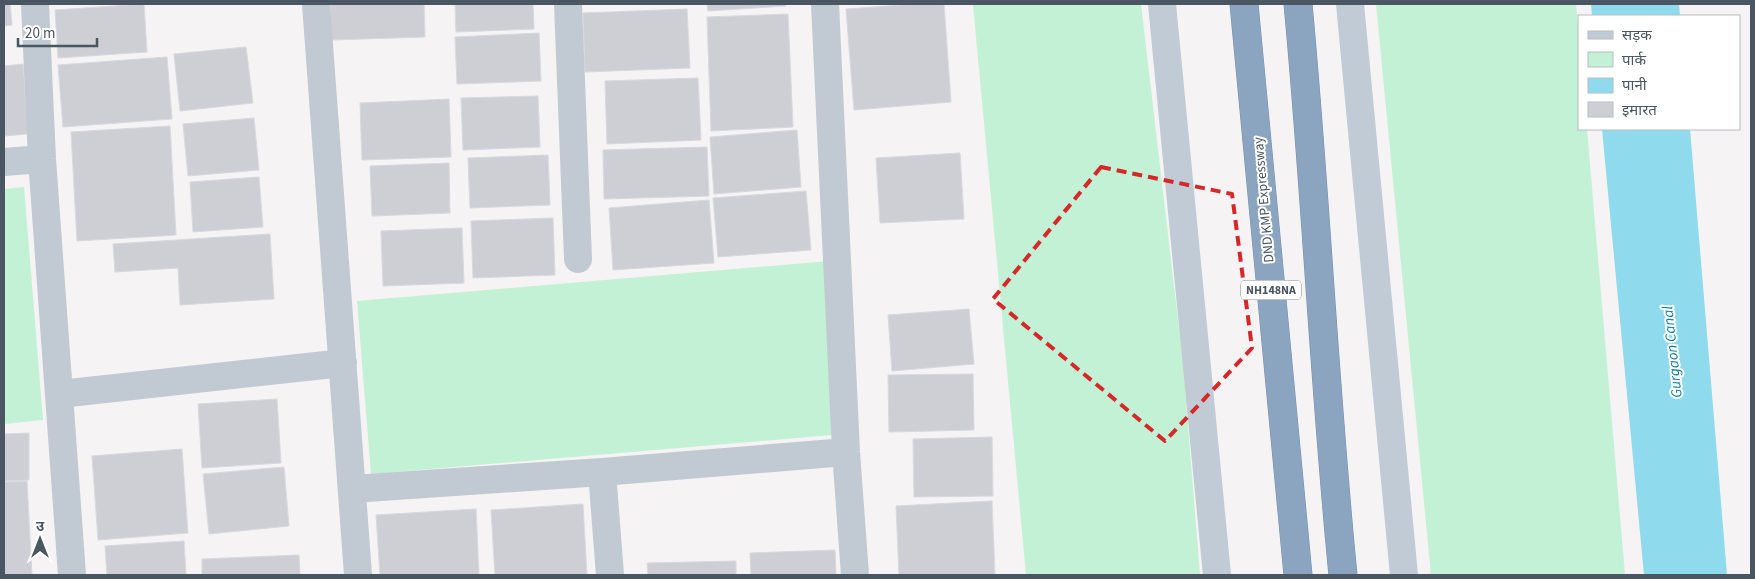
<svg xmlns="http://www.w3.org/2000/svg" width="1755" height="579" viewBox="0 0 1755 579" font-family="'Source Sans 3','Noto Sans Devanagari',sans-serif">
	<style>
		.green { fill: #c3f1d5 }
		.water { fill: #90daee }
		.building { fill: #cdcfd5; stroke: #d7d9de }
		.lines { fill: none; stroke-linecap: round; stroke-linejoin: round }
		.highway-casing { stroke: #7690ad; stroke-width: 29 }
		.street { stroke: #c1cad2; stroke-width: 28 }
		.secondary { stroke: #c1cbd6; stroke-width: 28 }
		.highway { stroke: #8ba5c1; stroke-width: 28 }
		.marked { fill: none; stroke: #d62828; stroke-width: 4; stroke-dasharray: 10 6; stroke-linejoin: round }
		.labels { text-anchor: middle; stroke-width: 4; stroke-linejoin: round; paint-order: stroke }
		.shield { fill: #fff; stroke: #808990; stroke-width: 1 }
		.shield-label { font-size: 12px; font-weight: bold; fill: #4a5661 }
		.street-label { font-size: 14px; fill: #4a5661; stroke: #fff }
		.water-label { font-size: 15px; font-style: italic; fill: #0c7c9b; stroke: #fff }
	</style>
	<rect width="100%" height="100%" fill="#f5f3f3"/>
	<path class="green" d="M973,4H1141L1183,363L1200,575H1026Z
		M1376,4H1576L1579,37V129H1587L1625,575H1431Z
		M24,187L43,420L4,424V189Z
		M829,261L844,434L371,474L357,301Z"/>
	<path class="water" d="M1591,4H1679L1680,16H1592Z
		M1602,129H1690L1727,575H1644Z"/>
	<path class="building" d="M4,4H10L12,25L4,26Z
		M144,4L147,52L58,58L55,10Z
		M330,4H424L425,37L331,40Z
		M455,4H533L534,29L456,32Z
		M707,4H785L786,6L708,11Z
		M916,4H944L951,102L854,110L846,9Z
		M687,9L690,68L585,72L583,13Z
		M788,14L793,127L711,131L707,17Z
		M539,33L541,81L457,84L455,37Z
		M246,47L253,103L180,111L174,54Z
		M167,57L172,119L63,127L58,65Z
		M23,64L28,134L4,136V66Z
		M698,78L701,140L607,144L605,81Z
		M538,96L540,147L463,150L461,98Z
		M449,99L451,157L362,160L360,103Z
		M254,118L259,170L188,176L183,124Z
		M170,126L176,235L77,241L71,132Z
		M797,130L801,187L714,194L710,137Z
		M707,147L709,196L604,199L603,150Z
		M960,153L964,219L880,223L876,158Z
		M548,155L550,205L470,208L468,158Z
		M449,163L450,213L372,216L370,166Z
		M259,177L263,227L193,232L190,182Z
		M806,191L811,250L718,257L713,198Z
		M709,200L714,263L613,270L609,208Z
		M553,218L555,275L473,278L471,221Z
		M462,228L464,283L383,286L381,231Z
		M270,234L274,299L180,305L178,268L115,272L113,244Z
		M969,309L974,364L892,371L888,315Z
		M973,374L974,430L889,432L888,375Z
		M277,399L281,463L202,468L198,404Z
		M29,433V480L4,481V434Z
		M992,437L993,496L914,497L913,439Z
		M182,449L188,533L98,540L92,456Z
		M284,467L289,526L209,534L203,474Z
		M27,481L32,575H4V482Z
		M992,501L995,575H899L896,506Z
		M583,504L587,575H495L491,510Z
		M476,509L479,575H380L376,515Z
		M184,541L186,575H107L105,546Z
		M835,550L836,575H751L750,553Z
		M299,555L300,575H202V559Z
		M736,561V575H648L647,563Z"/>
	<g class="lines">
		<defs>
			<path id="highway" d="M1244,4L1298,575
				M1298,4C1316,194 1324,385 1343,575"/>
		</defs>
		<use href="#highway" class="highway-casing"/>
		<path class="street" d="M35,4L42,159L72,575
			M316,4L358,575
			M568,4L578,259
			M825,4L846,452L855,575
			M4,162L42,159
			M60,394L343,363
			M602,472L610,575
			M352,489L602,472L846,452"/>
		<path class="secondary" d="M1162,4L1217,575
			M1350,4L1404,575"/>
		<use href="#highway" class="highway"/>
	</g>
	<path class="marked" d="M1101,167L1232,194L1252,348L1165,441L993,299Z"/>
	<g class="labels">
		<rect class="shield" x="1241" y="280.5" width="60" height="19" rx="4"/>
		<g class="shield-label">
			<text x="1271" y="294">NH148NA</text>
		</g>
		<g class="street-label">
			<text transform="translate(1263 200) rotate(-95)" y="5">DND KMP Expressway</text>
		</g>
		<g class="water-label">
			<text transform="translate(1672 352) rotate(-96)" y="5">Gurgaon Canal</text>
		</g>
	</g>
	<rect width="1755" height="579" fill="none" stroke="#4a5661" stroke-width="10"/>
	<rect x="1578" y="15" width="162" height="115" fill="#ffffff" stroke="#b7bbc0"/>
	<rect x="1588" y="31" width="25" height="8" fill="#c1cbd6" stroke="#b7bbc0"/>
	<text x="1622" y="40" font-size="15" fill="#4a5661">सड़क</text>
	<rect x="1588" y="52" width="25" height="15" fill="#c3f1d5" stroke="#b7bbc0"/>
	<text x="1622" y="65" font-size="15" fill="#4a5661">पार्क</text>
	<rect x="1588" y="78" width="25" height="15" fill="#90daee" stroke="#b7bbc0"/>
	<text x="1622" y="90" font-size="15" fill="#4a5661">पानी</text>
	<rect x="1588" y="102" width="25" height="15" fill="#cdcfd5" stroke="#b7bbc0"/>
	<text x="1622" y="115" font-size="15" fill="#4a5661">इमारत</text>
	<g transform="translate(40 539)" stroke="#ffffff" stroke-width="4" paint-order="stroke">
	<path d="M0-4L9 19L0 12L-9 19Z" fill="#4a5661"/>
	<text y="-8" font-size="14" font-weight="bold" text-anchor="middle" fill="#4a5661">उ</text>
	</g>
	<path d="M18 38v8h79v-8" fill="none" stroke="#4a5661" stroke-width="2.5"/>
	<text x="25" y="38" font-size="15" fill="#4a5661" stroke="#ffffff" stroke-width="4" paint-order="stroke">20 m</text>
</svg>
